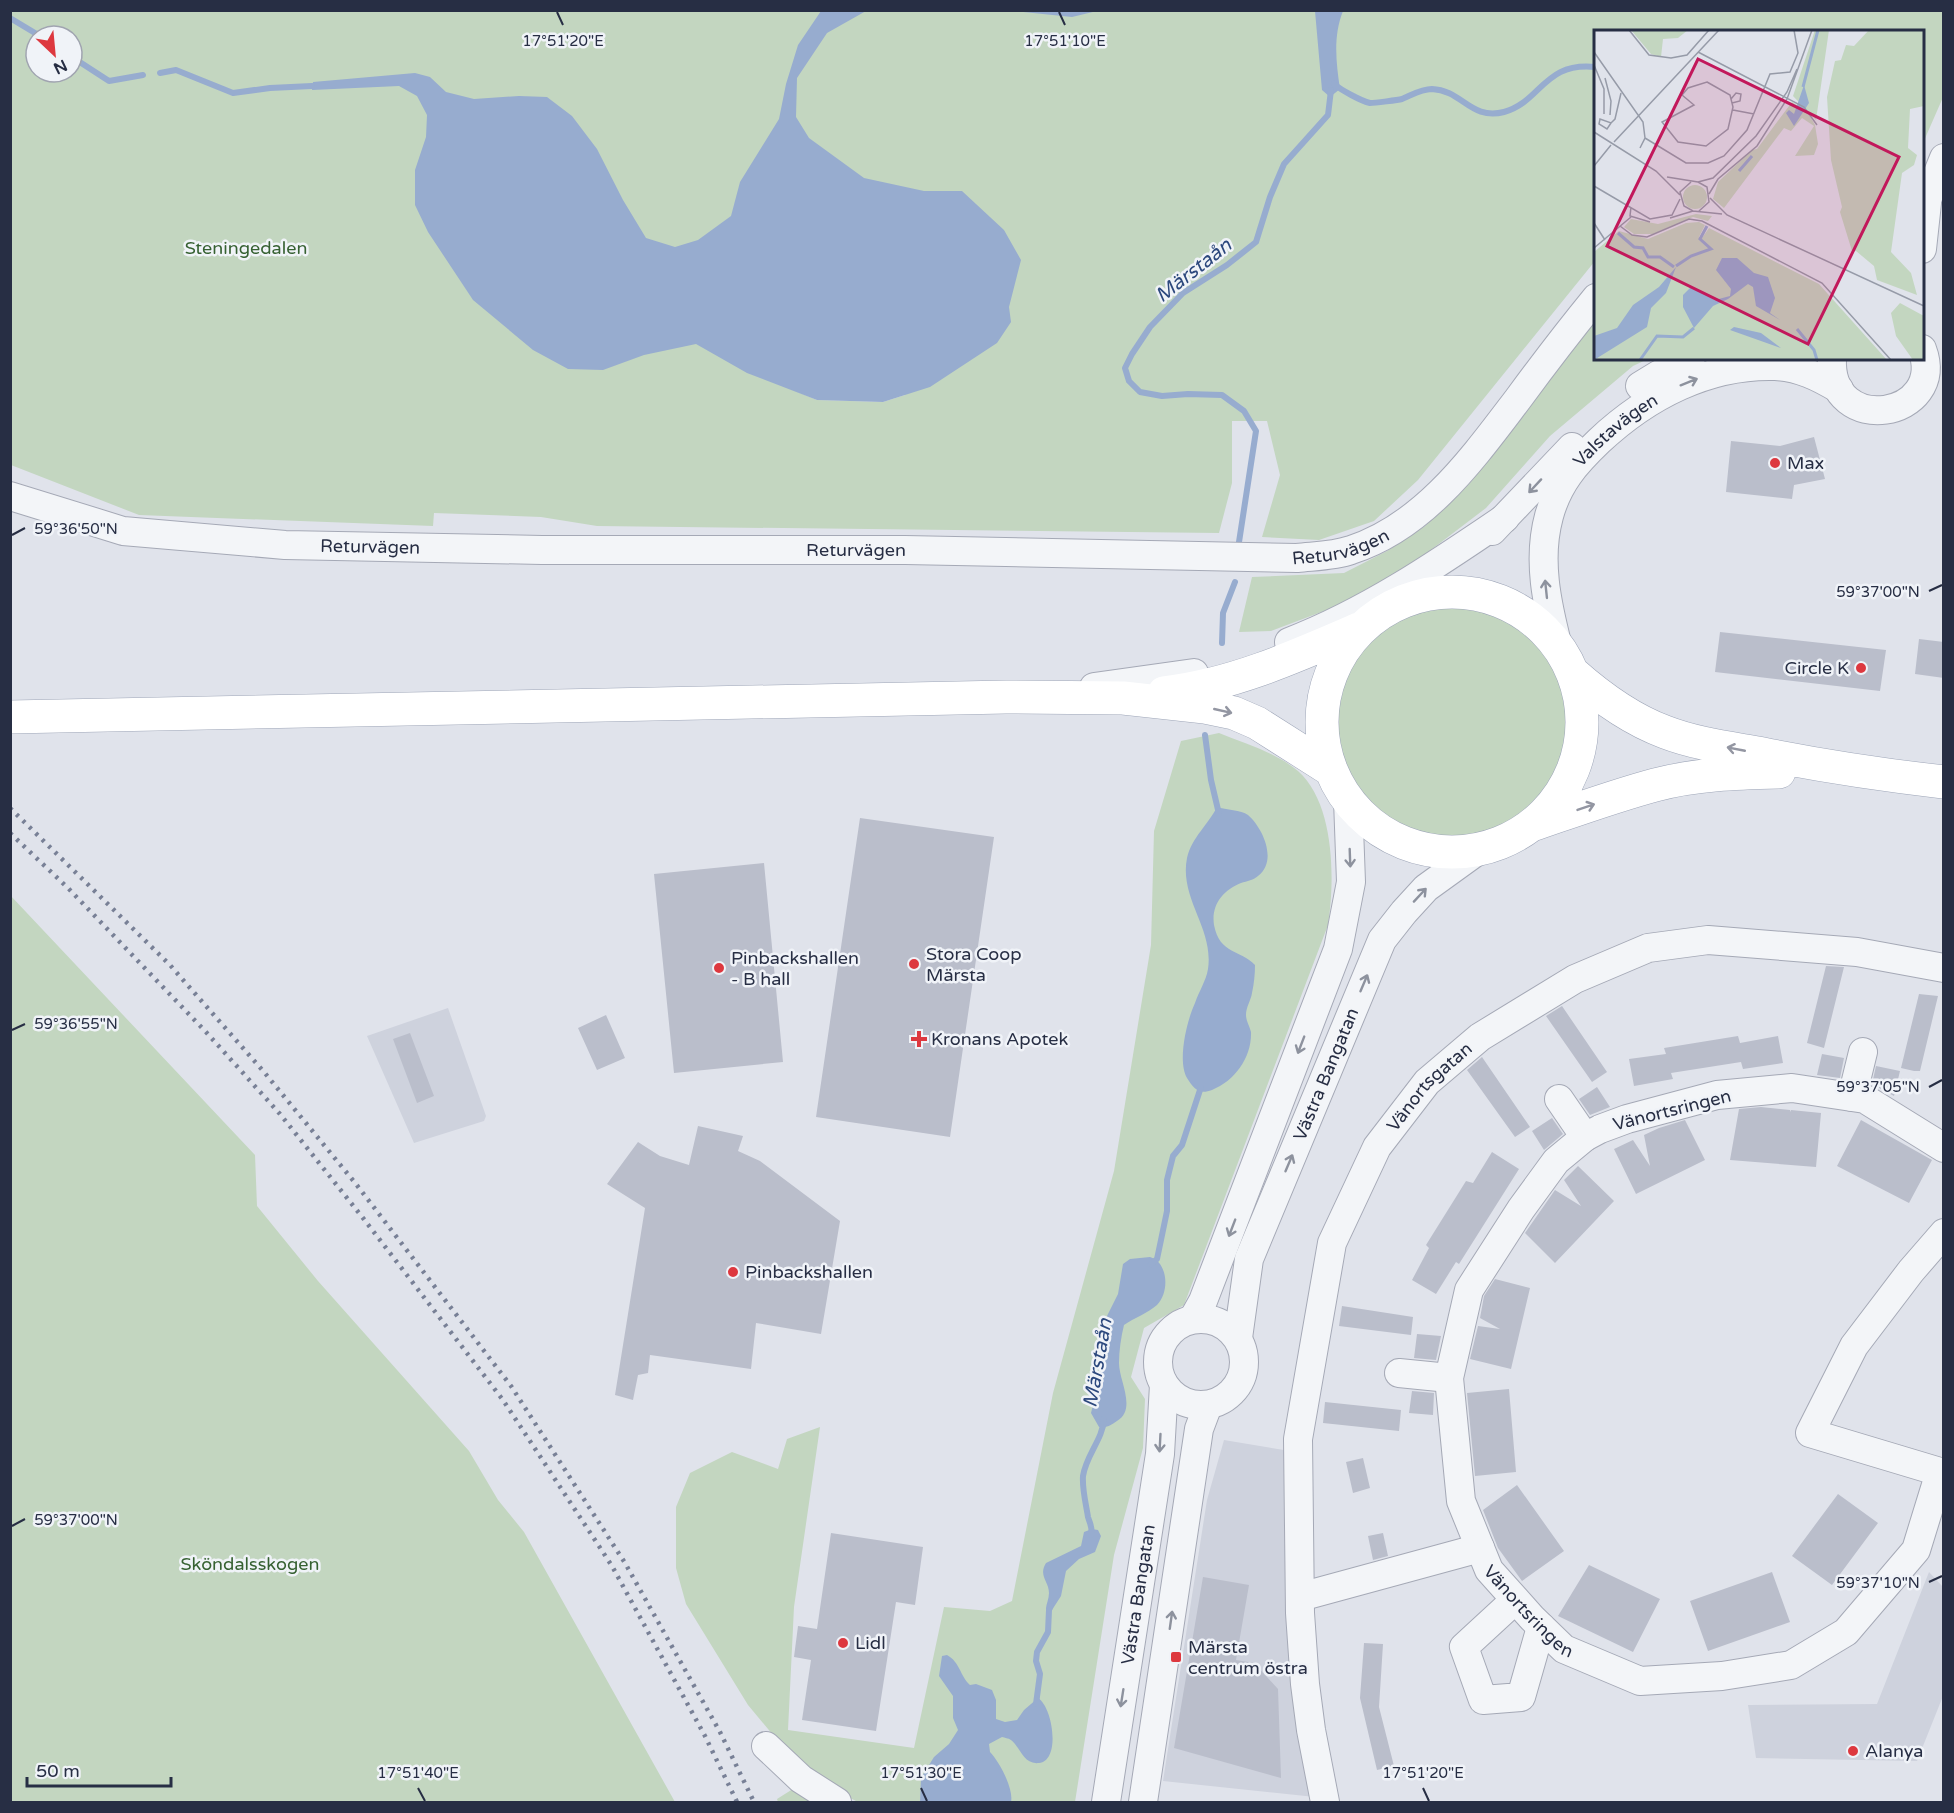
<svg xmlns="http://www.w3.org/2000/svg" width="1954" height="1813" viewBox="0 0 1954 1813" font-family="'Varela Round',sans-serif">
	<style>
		.built { fill: #ced2dd }
		.green { fill: #c3d6c0; fill-rule: evenodd }
		.water { fill: #97accf }
		.lines { fill: none; stroke-linecap: round; stroke-linejoin: round }
		.stream { stroke: #97accf; stroke-width: 6 }
		.building { fill: #babecb }
		.minor-casing { stroke: #a5a9b6; stroke-width: 30 }
		.major-casing { stroke: #9ea6b8; stroke-width: 34 }
		.minor { stroke: #f3f5f8; stroke-width: 28 }
		.major { stroke: #fff; stroke-width: 33 }
		.rail { stroke: #788096; stroke-width: 4.5; stroke-dasharray: 3 6; stroke-linecap: butt }
		.oneway { stroke: #8d929e }
		.oneway2 { stroke: #9396a2 }
		.ticks { fill: none; stroke: #272e44; stroke-width: 2 }
		.poi-dot { fill: #dd383f; stroke: #f0f3f8; stroke-width: 2 }
		.labels { text-anchor: middle; stroke-width: 5; stroke-linejoin: round; paint-order: stroke }
		.park-label { font-size: 18px; fill: #366132; stroke: #f0f3f8 }
		.street-label { font-size: 18px; fill: #272e44; stroke: #f0f3f8 }
		.poi-label { font-size: 18px; fill: #272e44; stroke: #f0f3f8; text-anchor: start }
		.water-label { font-size: 20px; font-style: italic; fill: #2c487d; stroke: #f0f3f8 }
		.inset-river { fill: none; stroke: #97accf; stroke-width: 3 }
		.inset-road { fill: none; stroke: #969ba8; stroke-width: 1.5 }
		.view { fill: #c2185b; fill-opacity: 0.15; stroke: #c2185b; stroke-width: 3 }
		.inset-edge { fill: none; stroke: #272e44; stroke-width: 3 }
		.ticks-label { font-size: 15px; text-anchor: middle; fill: #272e44; stroke: #f0f3f8; stroke-width: 5; stroke-linejoin: round; paint-order: stroke }
	</style>
	<rect width="100%" height="100%" fill="#e0e3eb"/>
	<path class="built" d="M448,1008L486,1116L484,1121L414,1143L367,1036Z
		M1224,1440L1290,1451L1315,1797L1163,1781L1207,1500Z
		M1929,1572L1943,1587V1696L1917,1761L1756,1758L1748,1705L1877,1704Z"/>
	<path class="green" d="M1943,10L1944,95L1923,143L1922,32H1596L1595,261L1418,480L1374,521L1319,540L1262,537L1280,475L1267,421H1232V483L1219,533L597,526L541,517L434,513L433,526L139,515L11,465L10,11ZM36,36H72V72H36ZM793,390L905,395L883,402L817,400Z
		M1595,315L1596,358L1648,359L1633,366L1550,436L1486,508L1377,591L1271,631L1239,632L1252,577L1344,573L1387,551L1425,526L1470,483Z
		M1336 721a115 115 0 1 1 230 0a115 115 0 1 1-230 0Z
		M1219,733C1246,744 1275,752 1298,771C1335,804 1335,880 1328,925L1184,1305L1144,1328L1131,1377L1145,1399L1143,1448L1114,1555L1075,1802H858L824,1785L778,1741L748,1705L686,1604L676,1568V1507L690,1473L732,1452L778,1469L787,1439L820,1427L794,1607L788,1730L914,1748L944,1607L990,1611L1012,1601L1053,1393L1114,1171L1151,945L1154,831L1181,741Z
		M10,895L255,1155L257,1206L318,1281L469,1451L498,1500L524,1532L675,1802H11Z
		M796,1787L820,1802H778L777,1799Z"/>
	<path class="water" d="M821,11H866L827,33L797,78L796,117L809,138L864,178L924,191H962L1004,230L1021,260L1009,307L1011,322L997,343L930,387L883,402L817,400L747,373L696,344L644,355L603,370L568,369L533,350L473,300L428,232L415,205V170L426,137L427,115L417,96L399,86L312,90L313,82L415,73L430,77L446,92L474,99L519,96L547,97L572,116L597,149L623,200L646,238L675,247L698,240L731,216L740,182L779,119L786,84L798,45Z
		M1013,11H1097L1072,17Z
		M1315,11H1343C1333,36 1336,62 1340,89L1330,97L1322,90Z
		M1217,807C1226,810 1241,810 1248,815C1263,828 1278,861 1258,876C1254,880 1247,881 1241,883C1223,890 1211,905 1214,925C1220,955 1240,949 1255,965C1255,974 1254,984 1252,993C1251,1000 1246,1007 1246,1015C1246,1021 1250,1027 1251,1032C1252,1057 1235,1081 1212,1090C1199,1095 1194,1089 1187,1078C1177,1061 1187,1020 1195,1003C1199,991 1206,981 1208,969C1214,928 1179,899 1187,858C1192,837 1208,825 1217,807Z
		M1150,1257C1168,1262 1170,1292 1157,1305C1148,1313 1134,1318 1124,1325C1121,1337 1119,1351 1119,1363C1119,1381 1137,1409 1117,1421C1111,1425 1107,1428 1099,1427L1091,1413L1104,1361L1108,1330L1104,1322L1118,1294L1123,1264L1130,1259Z
		M1092,1529L1098,1530L1101,1536L1095,1552L1079,1559L1066,1571L1061,1596L1052,1610L1046,1609C1046,1604 1049,1599 1049,1593C1049,1581 1038,1576 1046,1563L1081,1546L1084,1532Z
		M947,1655C960,1662 960,1676 970,1685L976,1684L992,1690L996,1700V1719L1005,1722L1017,1720L1024,1710L1038,1698C1053,1707 1061,1761 1039,1763C1023,1765 1021,1748 1011,1740C1008,1738 1005,1738 1002,1737L989,1744L990,1752C999,1761 1014,1789 1011,1802H920L921,1778L934,1757L949,1744L958,1730L953,1718V1696L939,1676L942,1656Z"/>
	<g class="lines">
		<path class="stream" d="M10,18L40,36
			M72,57L109,81L143,75
			M160,73L176,70L233,93L270,88L312,86
			M1334,84C1341,90 1361,101 1370,103C1375,103 1398,100 1402,99C1412,95 1421,89 1432,89C1462,90 1471,121 1504,112C1541,102 1544,61 1596,67
			M1239,542L1256,431L1244,411L1222,395L1188,394L1162,396L1140,392L1129,381L1125,368L1132,354L1150,327L1183,293L1227,265L1256,242L1270,197L1284,164L1328,115L1331,90
			M1222,643L1223,613L1235,582
			M1205,735L1211,780L1219,814
			M1151,1264L1157,1259L1161,1240L1167,1211V1180L1173,1156L1182,1145L1201,1087
			M1091,1535C1093,1528 1090,1524 1088,1517C1086,1504 1082,1489 1083,1476C1086,1455 1103,1439 1104,1419
			M1036,1704L1040,1674L1036,1661L1037,1652L1048,1632L1049,1610L1051,1604"/>
	</g>
	<path class="building" d="M1814,437L1825,479L1794,485L1792,499L1726,492L1731,441L1780,446Z
		M1720,632L1886,650L1880,691L1715,672Z
		M1919,639L1944,642V678L1915,674Z
		M860,818L994,837L950,1137L816,1117Z
		M764,863L783,1062L674,1073L654,874Z
		M1826,966L1844,967L1824,1048L1807,1043Z
		M1919,994L1938,996L1920,1071H1914L1901,1068Z
		M1562,1006L1607,1072L1592,1082L1546,1016Z
		M606,1015L625,1058L597,1070L578,1028Z
		M410,1033L434,1096L417,1103L393,1039Z
		M1738,1036L1740,1043L1778,1036L1783,1063L1743,1069L1741,1062L1671,1073L1673,1079L1634,1086L1629,1059L1666,1054L1664,1048Z
		M1822,1054L1844,1058L1840,1078L1817,1075Z
		M1482,1057L1530,1127L1515,1137L1467,1070Z
		M1876,1066L1900,1071L1894,1096L1872,1084Z
		M1597,1087L1610,1107L1590,1115L1579,1099Z
		M1761,1107L1790,1110V1112L1791,1110L1821,1113L1816,1167L1730,1160L1739,1109Z
		M1552,1118L1563,1134L1544,1150L1532,1131Z
		M1685,1120L1705,1160L1636,1194L1614,1149L1633,1140L1650,1166L1644,1135L1659,1128Z
		M1861,1120L1932,1160L1909,1203L1837,1166Z
		M698,1126L743,1136L738,1151L760,1161L840,1221L821,1334L756,1323L751,1369L650,1355L648,1373L638,1375L633,1400L615,1395L645,1208L607,1184L638,1142L660,1156L689,1165Z
		M1492,1152L1519,1169L1459,1264L1456,1262L1436,1294L1412,1280L1429,1248L1426,1245L1466,1181L1473,1183Z
		M1578,1166L1614,1201L1555,1263L1525,1233L1555,1190L1581,1206L1564,1180Z
		M1495,1279L1530,1288L1511,1369L1470,1359L1478,1326L1500,1329L1480,1318L1484,1296Z
		M1342,1306L1413,1317L1411,1335L1339,1326Z
		M1417,1334L1441,1336L1436,1360L1414,1358Z
		M1509,1389L1516,1472L1475,1476L1467,1393Z
		M1412,1391L1434,1393L1433,1415L1409,1413Z
		M1325,1402L1401,1410L1399,1431L1323,1423Z
		M1363,1458L1370,1488L1353,1493L1346,1462Z
		M1517,1485L1564,1551L1522,1581L1498,1548L1483,1510Z
		M1838,1494L1878,1523L1832,1585L1792,1556Z
		M831,1533L923,1547L915,1605L896,1602L876,1731L802,1720L811,1660L794,1657L798,1626L817,1629Z
		M1383,1533L1388,1556L1373,1560L1368,1536Z
		M1589,1565L1660,1599L1633,1652L1558,1616Z
		M1772,1572L1790,1622L1708,1651L1690,1601Z
		M1203,1577L1249,1585L1236,1660L1254,1663L1278,1689L1281,1778L1174,1748Z
		M1364,1643L1383,1644L1379,1707L1394,1766L1377,1770L1360,1698Z"/>
	<g class="lines">
		<defs>
			<g id="minor">
				<path d="M1922,212L1944,158"/>
				<path d="M1922,249L1927,203"/>
				<path d="M1832,358C1828,439 1948,418 1922,349"/>
				<path d="M1640,386L1658,375L1691,358"/>
				<path id="s1" d="M10,496L123,531L285,545L542,550H905L1297,558C1315,556 1334,556 1351,550C1425,526 1473,458 1518,399C1543,365 1569,331 1596,298"/>
				<path d="M1492,531L1572,447"/>
				<path d="M1289,642C1367,612 1436,565 1505,518"/>
				<path id="s2" d="M1558,647C1547,604 1537,560 1549,516C1558,483 1575,464 1599,441C1647,396 1708,364 1775,366C1799,367 1819,377 1839,389"/>
				<path d="M1094,687L1194,673"/>
				<path d="M1852,1097L1863,1052"/>
				<path d="M1559,1099L1585,1137"/>
				<path id="s3" d="M1944,1148L1865,1099L1792,1088L1717,1095L1627,1119L1600,1129L1585,1137L1556,1161L1521,1209L1469,1290L1449,1378L1461,1501L1489,1570L1532,1618L1564,1649L1640,1681L1722,1676L1791,1665L1846,1632L1916,1550L1940,1472L1810,1433L1854,1346L1911,1271L1944,1233"/>
				<path d="M1193,1319L1203,1301L1338,949L1351,882L1348,800"/>
				<circle cx="1201" cy="1362" r="43"/>
				<path id="s4" d="M1238,1338L1249,1259L1382,940L1404,912L1426,888L1480,849"/>
				<path d="M1399,1373L1449,1378"/>
				<path d="M1300,1597L1480,1548"/>
				<path d="M1515,1600L1464,1647L1483,1700L1521,1697L1541,1627"/>
				<path d="M766,1746L801,1779L837,1802"/>
				<path id="s5" d="M1106,1802L1160,1454L1164,1385"/>
				<path d="M1143,1802L1199,1429L1208,1405"/>
				<path id="s6" d="M1325,1802L1311,1730L1305,1684L1300,1613L1298,1439L1332,1243L1377,1147L1427,1082L1480,1037L1575,979L1648,948L1708,940L1857,952L1944,968"/>
			</g>
			<path id="major" d="M1322 722a130 130 0 1 1 260 0a130 130 0 1 1-260 0Z
				M1573,673C1600,697 1630,719 1665,732C1696,744 1730,748 1763,754C1823,766 1883,775 1944,782
				M1164,693C1232,685 1297,656 1359,629
				M10,717L1006,697L1123,698L1205,707L1234,713L1257,723L1331,770
				M1532,825C1573,811 1614,796 1655,785C1696,774 1738,773 1779,772"/>
		</defs>
		<use href="#minor" class="minor-casing"/>
		<use href="#major" class="major-casing"/>
		<use href="#minor" class="minor"/>
		<use href="#major" class="major"/>
		<path class="rail" d="M10,808L170,965L264,1072L356,1184L511,1386L625,1563L720,1732L754,1802
			M10,833L68,888L206,1032L280,1114L363,1218L503,1400L612,1566L705,1736L737,1802"/>
	</g>
	<defs><path id="oneway-shaft" d="M-6 0H5M1.5-3L5.5 0L1.5 3" fill="none" stroke-width="1.6" stroke-linecap="round" stroke-linejoin="round" transform="scale(1.5)"/></defs>
	<g class="oneway">
		<use href="#oneway-shaft" transform="translate(1689 382) rotate(-22)"/>
		<use href="#oneway-shaft" transform="translate(1535 486) rotate(133)"/>
		<use href="#oneway-shaft" transform="translate(1546 589) rotate(-96)"/>
		<use href="#oneway-shaft" transform="translate(1350 858) rotate(88)"/>
		<use href="#oneway-shaft" transform="translate(1420 895) rotate(-47)"/>
		<use href="#oneway-shaft" transform="translate(1364 983) rotate(-67)"/>
		<use href="#oneway-shaft" transform="translate(1301 1045) rotate(111)"/>
		<use href="#oneway-shaft" transform="translate(1289 1163) rotate(-67)"/>
		<use href="#oneway-shaft" transform="translate(1232 1228) rotate(111)"/>
		<use href="#oneway-shaft" transform="translate(1160 1443) rotate(93)"/>
		<use href="#oneway-shaft" transform="translate(1171 1620) rotate(-82)"/>
		<use href="#oneway-shaft" transform="translate(1122 1698) rotate(99)"/>
	</g>
	<g class="oneway2">
		<use href="#oneway-shaft" transform="translate(1223 711) rotate(13)"/>
		<use href="#oneway-shaft" transform="translate(1736 749) rotate(-169)"/>
		<use href="#oneway-shaft" transform="translate(1586 807) rotate(-19)"/>
	</g>
	<path class="ticks" d="M557,12L563,25M1059,12L1065,25M12,535L25,528M1929,591L1942,585M12,1030L25,1024M1929,1087L1942,1080M12,1526L25,1519M1929,1582L1942,1576M418,1788L425,1801M921,1788L927,1801M1423,1788L1429,1801"/>
	<g class="poi-dot">
		<circle cx="1775" cy="463" r="6"/>
		<circle cx="1861" cy="668" r="6"/>
		<circle cx="914" cy="964" r="6"/>
		<circle cx="719" cy="968" r="6"/>
		<path d="M916 1030h6v6h6v6h-6v6h-6v-6h-6v-6h6z"/>
		<circle cx="733" cy="1272" r="6"/>
		<circle cx="843" cy="1643" r="6"/>
		<rect x="1170" y="1651" width="12" height="12" rx="3"/>
		<circle cx="1853" cy="1751" r="6"/>
	</g>
	<g class="labels">
		<g class="park-label">
			<text x="246" y="254">Steningedalen</text>
			<text x="250" y="1570">Sköndalsskogen</text>
		</g>
		<g class="street-label">
			<text dy="6" stroke="none"><textPath href="#s2" startOffset="244">Valstavägen</textPath></text>
			<text dy="6" stroke="none"><textPath href="#s1" startOffset="1338">Returvägen</textPath></text>
			<text dy="6" stroke="none"><textPath href="#s1" startOffset="366">Returvägen</textPath></text>
			<text dy="6" stroke="none"><textPath href="#s1" startOffset="852">Returvägen</textPath></text>
			<text dy="6" stroke="none"><textPath href="#s4" startOffset="280">Västra Bangatan</textPath></text>
			<text dy="6" stroke="none"><textPath href="#s6" startOffset="750">Vänortsgatan</textPath></text>
			<text transform="translate(1672 1110) rotate(-14)" y="6">Vänortsringen</text>
			<text dy="6" stroke="none"><textPath href="#s5" startOffset="210">Västra Bangatan</textPath></text>
			<text dy="6" stroke="none"><textPath href="#s3" startOffset="920">Vänortsringen</textPath></text>
		</g>
		<g class="poi-label">
			<text x="1787" y="469">Max</text>
			<text x="1849" y="674" text-anchor="end">Circle K</text>
			<text x="926" y="960">Stora Coop<tspan x="926" dy="21">Märsta</tspan></text>
			<text x="731" y="964">Pinbackshallen<tspan x="731" dy="21">- B hall</tspan></text>
			<text x="931" y="1045">Kronans Apotek</text>
			<text x="745" y="1278">Pinbackshallen</text>
			<text x="855" y="1649">Lidl</text>
			<text x="1188" y="1653">Märsta<tspan x="1188" dy="21">centrum östra</tspan></text>
			<text x="1865" y="1757">Alanya</text>
		</g>
		<g class="water-label">
			<text transform="translate(1193 270) rotate(-38)" y="7">Märstaån</text>
			<text transform="translate(1097 1363) rotate(-80)" y="7">Märstaån</text>
		</g>
	</g>
	<g transform="translate(1594 30)">
		<rect width="330" height="330" fill="#e0e3eb"/>
		<path d="M37,0H94L84,8L69,9L67,27L57,24ZM221,0H235L222,90L199,66ZM275,0H330V76L316,79L314,118L323,125L320,135L308,143L297,222L317,243L323,265L283,250L280,236L262,221H258L246,182L248,177L237,130L233,67L241,31L247,30L252,15L260,16ZM198,72L213,81L221,95L224,114L220,125L201,126L220,96L208,88L197,101L190,98L130,178L119,169L124,152L158,120L163,119ZM89 167a12 12 0 1 1 24 0a12 12 0 1 1-24 0ZM102,184L118,186L114,191L99,187L59,204H40L30,197L37,189L64,194ZM105,192L111,195L105,207L108,208L115,198L225,254L293,330H0V222L25,201L54,209L92,193ZM306,273L330,286V330H319L302,306L297,283Z" fill="#c3d6c0"/>
		<path d="M210,55L215,73L200,96L192,83L195,80L200,84ZM128,228H143L160,243L174,247L181,268L176,283L186,290L162,276L159,257L154,254L134,269L119,276L100,298L89,277V265L97,257L121,270L136,266L137,259L122,240ZM82,237L72,263L57,278L53,297L0,330V306L23,298L39,275L65,257ZM140,297L167,303L187,318L136,300Z" fill="#97accf"/>
		<path class="inset-river" d="M209,57L224,0M145,141L158,126M24,203L40,217L49,218L54,227H66L80,237M82,236L97,226L117,219L106,209L113,196M203,299L220,320L223,330M46,330L63,306L89,307L100,298"/>
		<path class="inset-road" d="M35,0L55,25L77,28L93,25L115,0M0,22L49,92L51,108L46,118M104,22L210,77L223,95M0,35L10,59V84M11,48L17,71L16,85M113,52L136,65L139,77L134,99L112,116L84,112L68,92L100,75L88,65L94,58ZM137,69L142,63L147,64L146,71L138,73M139,80L160,84M17,93L13,99L5,94L6,89L17,93L21,89L27,63M0,102L62,141L86,165M51,108L92,133H114L130,126L153,100L176,44L196,42L204,23L200,0M20,112L125,0M0,136L17,115M73,147L104,152L113,157L115,172L105,181M97,152L86,162L90,176L99,181L128,184M104,152L119,148L162,106L193,62L203,39M0,156L56,189L78,185L86,169M115,164L124,149L163,116L193,69L218,0M116,168L133,185L330,276M37,177L36,186L56,192M76,188L99,181M0,193L11,210M26,196L38,205L53,207L95,189L108,191L228,253L297,330M0,218L37,187"/>
		<path class="view" d="M104,29L305,127L214,314L13,216Z"/>
		<rect width="330" height="330" class="inset-edge"/>
	</g>
	<g class="ticks-label">
		<text x="563" y="46">17°51'20"E</text>
		<text x="1065" y="46">17°51'10"E</text>
		<text x="76" y="534">59°36'50"N</text>
		<text x="1878" y="597">59°37'00"N</text>
		<text x="76" y="1029">59°36'55"N</text>
		<text x="1878" y="1092">59°37'05"N</text>
		<text x="76" y="1525">59°37'00"N</text>
		<text x="1878" y="1588">59°37'10"N</text>
		<text x="418" y="1778">17°51'40"E</text>
		<text x="921" y="1778">17°51'30"E</text>
		<text x="1423" y="1778">17°51'20"E</text>
	</g>
	<rect width="1954" height="1813" fill="none" stroke="#272e44" stroke-width="24"/>
	<g transform="translate(54 54) rotate(154)"><circle r="28" fill="#f0f3f8" stroke="#a0a4b0" stroke-width="1.5"/>
	<path d="M0-4.5L10 22L0 15L-10 22Z" fill="#dd383f"/>
	<text y="-9" font-size="16" font-weight="bold" text-anchor="middle" fill="#272e44">N</text>
	</g>
	<path d="M27 1777v9h144v-9" fill="none" stroke="#272e44" stroke-width="3"/>
	<text x="36" y="1777" font-size="18" fill="#272e44" stroke="#f0f3f8" stroke-width="4.5" paint-order="stroke">50 m</text>
</svg>
